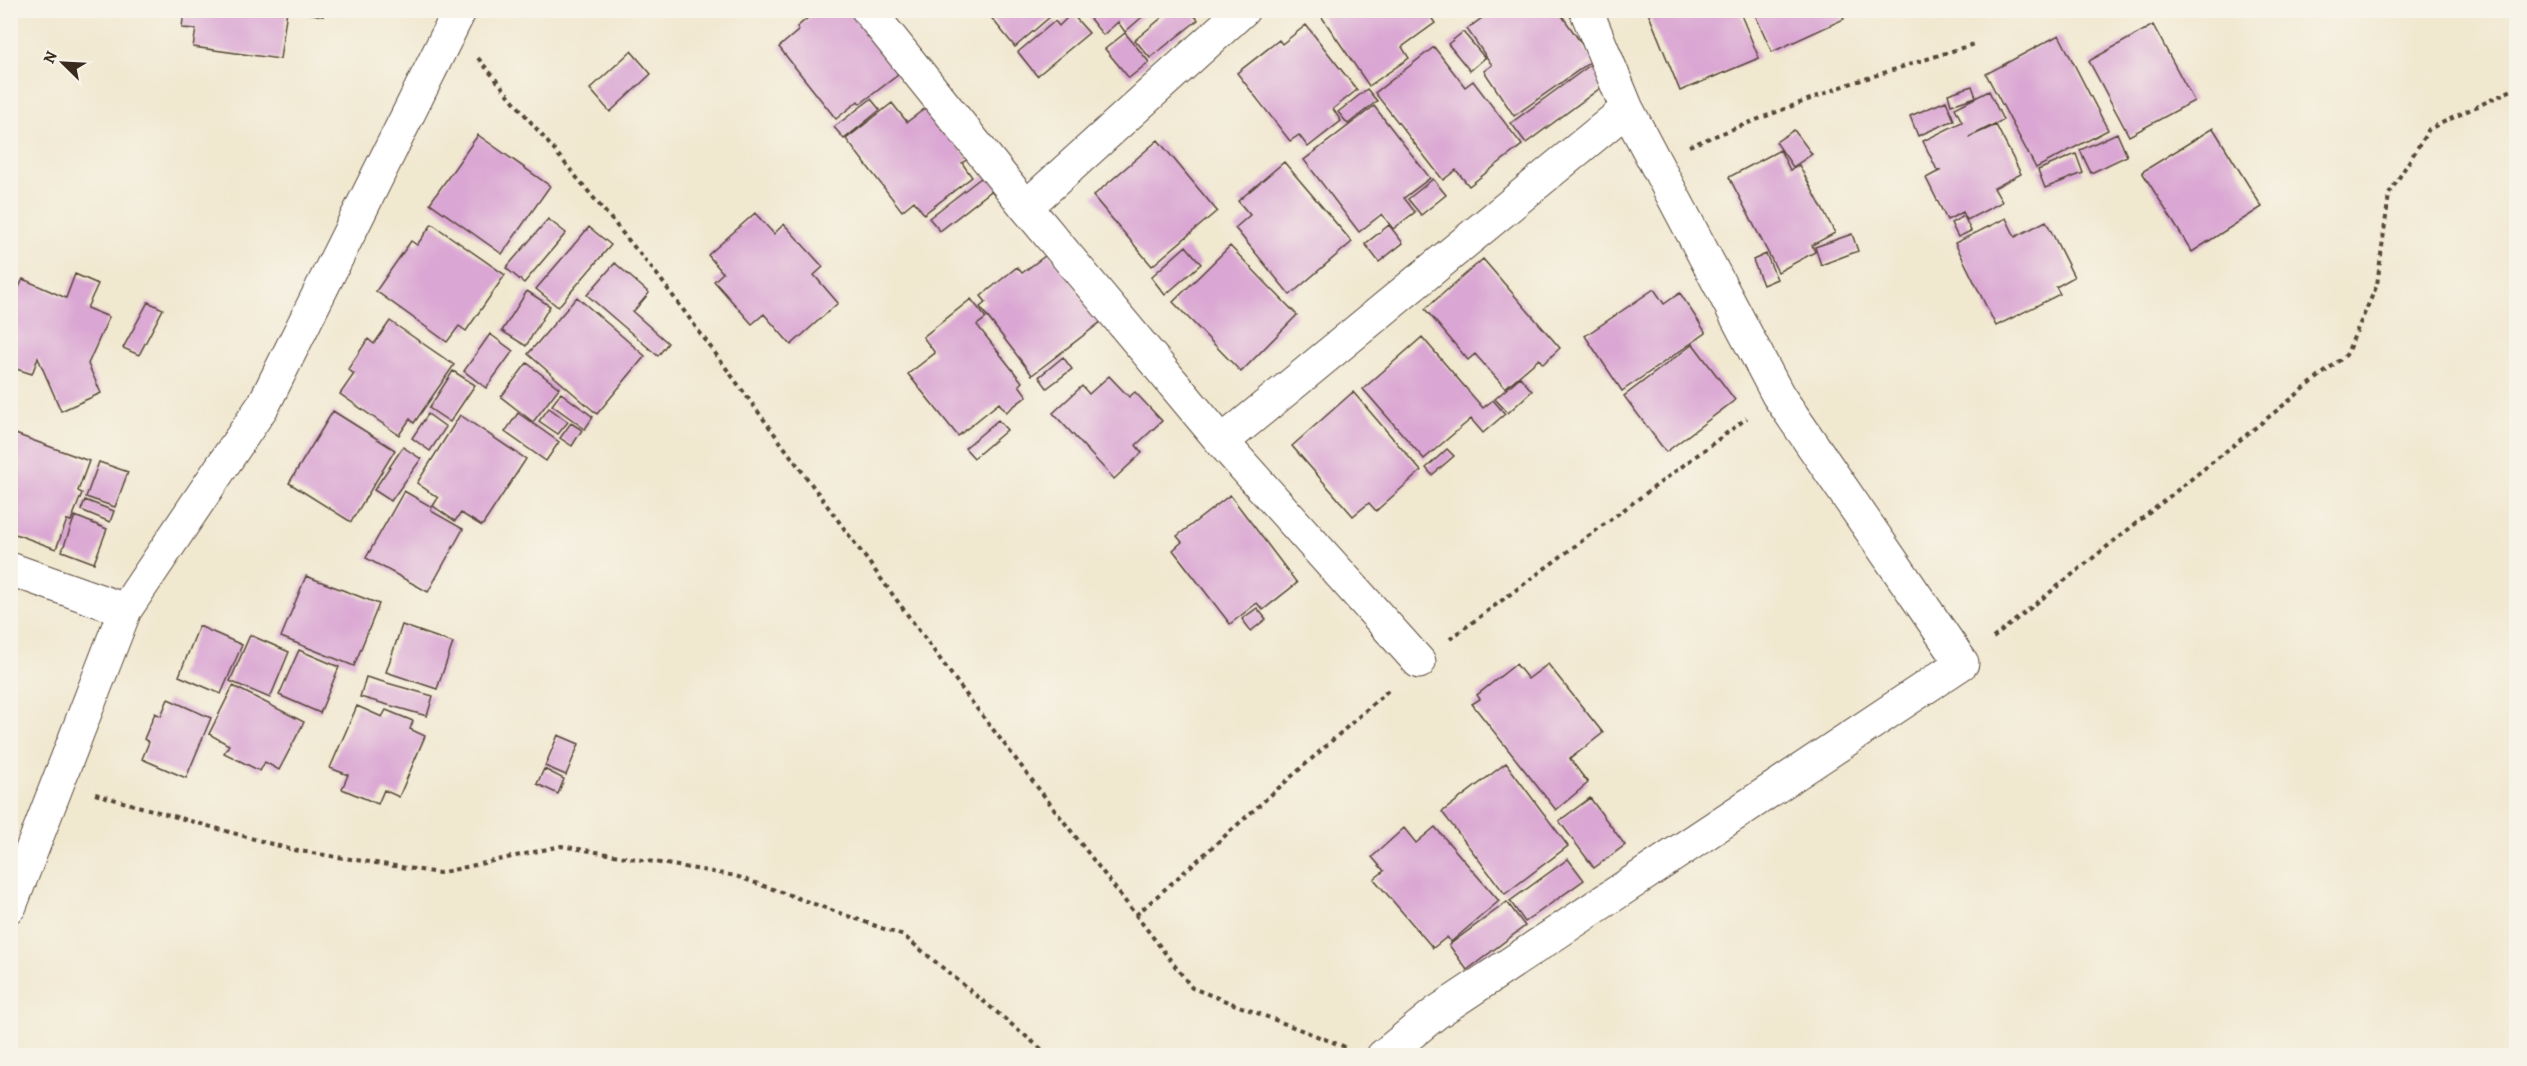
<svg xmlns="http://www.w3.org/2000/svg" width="2527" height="1066" viewBox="0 0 2527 1066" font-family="Alegreya,serif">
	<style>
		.building { fill: #daa6d3 }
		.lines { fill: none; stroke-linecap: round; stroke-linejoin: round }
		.street-casing { stroke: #564639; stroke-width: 35 }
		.path { stroke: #564639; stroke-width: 4; stroke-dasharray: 4.5 4.5; stroke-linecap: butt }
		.street { stroke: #fff; stroke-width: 33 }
	</style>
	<rect width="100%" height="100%" fill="#f7f3e8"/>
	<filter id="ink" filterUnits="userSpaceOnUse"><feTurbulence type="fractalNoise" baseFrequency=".0167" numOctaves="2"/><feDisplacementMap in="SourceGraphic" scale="12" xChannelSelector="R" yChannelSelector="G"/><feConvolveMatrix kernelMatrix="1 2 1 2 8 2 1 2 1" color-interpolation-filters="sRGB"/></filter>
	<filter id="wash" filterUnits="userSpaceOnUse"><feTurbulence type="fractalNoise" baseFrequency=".008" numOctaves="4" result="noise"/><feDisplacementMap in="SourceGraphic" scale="24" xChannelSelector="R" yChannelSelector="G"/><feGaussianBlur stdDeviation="1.35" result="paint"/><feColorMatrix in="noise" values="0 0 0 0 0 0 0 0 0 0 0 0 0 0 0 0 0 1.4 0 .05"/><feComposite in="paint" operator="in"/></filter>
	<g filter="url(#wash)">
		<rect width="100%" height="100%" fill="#f1e8d0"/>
		<g id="blocks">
			<path class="building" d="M184,10H287L280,59L193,47L196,29L182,28Z
				M294,10H324L323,16Z
				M817,10H856L903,71L860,104L858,101L836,119L779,47L799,30L797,27Z
				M985,10H1058L1015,47Z
				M1061,10H1076L1072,14L1089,33L1037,76L1018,52L1055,21L1059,26L1067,18Z
				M1083,10H1150L1125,32L1118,22L1103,35Z
				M1171,10H1190L1198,20L1150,58L1135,40Z
				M1317,10H1426L1435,23L1402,47L1409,58L1369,86Z
				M1437,10H1451L1442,17Z
				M1493,10H1558L1593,60L1514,116L1484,71L1492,65L1467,29Z
				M1647,10H1739L1759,58L1680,91Z
				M1753,10H1840L1844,19L1772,52Z
				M1306,25L1357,90L1333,109L1341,121L1308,147L1299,135L1290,141L1237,73L1279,40L1282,44Z
				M2153,25L2194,101L2129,136L2089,61Z
				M1463,32L1485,58L1470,71L1448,44Z
				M1125,33L1149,62L1129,78L1105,49Z
				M2059,35L2108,130L2036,168L1986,74Z
				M1434,47L1465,87L1473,81L1522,145L1469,186L1456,170L1443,180L1375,93Z
				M631,51L651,74L610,112L590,89Z
				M1593,63L1607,83L1526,143L1511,123Z
				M1972,86L1976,97L1951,105L1948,94Z
				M1367,89L1377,101L1348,124L1338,112Z
				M1989,91L2003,120L1969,137L1996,125L2021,174L1994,188L2002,202L1967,220L1963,212L1947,220L1926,178L1941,170H1937L1923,141L1962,122L1955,108Z
				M871,99L880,110L844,139L834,127Z
				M1946,101L1954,120L1918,136L1910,116Z
				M892,103L907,122L927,107L968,159L962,163L972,177L924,214L914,201L902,211L846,139Z
				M1374,106L1430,178L1404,198L1415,212L1393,229L1382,214L1359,232L1304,160Z
				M2213,128L2262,207L2192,252L2142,172Z
				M1794,130L1812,154L1793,167L1776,142Z
				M2117,133L2127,156L2091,173L2080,150Z
				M478,135L550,186L502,254L430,203Z
				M1158,140L1217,211L1152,266L1093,196Z
				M1780,150L1790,170L1799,165L1835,233L1812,245L1815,252L1778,272L1729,177Z
				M2076,154L2083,173L2045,188L2038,170Z
				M1284,162L1352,242L1290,295L1235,228L1250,215L1238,201Z
				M990,171L1000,184L940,231L929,218Z
				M1433,179L1446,195L1421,215L1408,199Z
				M755,213L774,234L784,224L823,267L814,275L838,303L791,345L764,314L752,324L714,281L723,273L708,255Z
				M1964,216L1971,231L1958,237L1951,223Z
				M2006,218L2015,237L2046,221L2074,277L2056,287L2060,294L1996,326L1955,243Z
				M548,219L566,233L524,283L506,268Z
				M432,224L505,275L466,331L459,326L447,342L376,291L411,241L417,245Z
				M1389,225L1403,243L1379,262L1365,244Z
				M589,227L611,245L558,307L536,289Z
				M1852,234L1858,251L1821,265L1815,247Z
				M1186,246L1201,264L1165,295L1151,277Z
				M1230,246L1297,315L1241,372L1173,302Z
				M1049,253L1102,321L1032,375L980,307L986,302L981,296L1017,267L1022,273Z
				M1766,254L1777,279L1763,285L1753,260Z
				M1483,259L1560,348L1543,364L1539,359L1505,388L1475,354L1468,360L1425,309Z
				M615,263L649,293L633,312L668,343L658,356L587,295Z
				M75,274L98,284L87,308L109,317L88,364L101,393L61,411L38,358L32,374L10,367L14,347L10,346V306L23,279L66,298Z
				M1654,289L1664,304L1680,293L1706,333L1622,391L1585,336Z
				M527,291L550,306L526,346L502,331Z
				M577,297L645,356L597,414L528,354Z
				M971,299L986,318L977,325L1022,382L1019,385L1027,396L1006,412L999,403L958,436L908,374L935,353L923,337Z
				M148,302L163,309L139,355L123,348Z
				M390,321L454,365L414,423L410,419L399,435L340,394L354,374L348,369L368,339L374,344Z
				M490,334L513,351L486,388L464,371Z
				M1422,337L1483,408L1493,400L1505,414L1483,433L1471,419L1424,459L1363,389Z
				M1693,344L1735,400L1666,452L1624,396Z
				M1063,357L1072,369L1047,388L1039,377Z
				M527,363L559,388L533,422L501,397Z
				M453,371L475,385L450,422L429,408Z
				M1109,376L1129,397L1135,392L1162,421L1136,445L1142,453L1114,479L1053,413L1082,386L1089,394Z
				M1520,377L1532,391L1508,413L1495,399Z
				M1353,392L1421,471L1376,511L1369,503L1353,516L1292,446Z
				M561,393L593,417L585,429L552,405Z
				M549,408L568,422L558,434L539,421Z
				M333,411L395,450L351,522L289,483Z
				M518,413L559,442L546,461L505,432Z
				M428,414L446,427L430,451L412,438Z
				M460,415L526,459L482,526L461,513L455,521L433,506L438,498L417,483Z
				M998,420L1007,430L974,458L965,448Z
				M571,423L582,430L572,446L560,438Z
				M10,432L89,461L78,491L82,493L71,521L67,520L56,549L10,532Z
				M403,447L421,459L391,501L374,490Z
				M1447,449L1454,456L1432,475L1426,468Z
				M99,462L128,472L115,507L86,497Z
				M404,491L432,507L431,511L463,529L428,592L366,558Z
				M1230,495L1297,583L1263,610L1257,603L1230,624L1173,550L1182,542L1177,536Z
				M85,500L114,511L110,522L81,510Z
				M75,516L107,529L94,563L62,551Z
				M306,576L379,604L354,666L281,637Z
				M1257,608L1266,619L1251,631L1242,619Z
				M402,625L453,643L437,689L386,672Z
				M199,626L242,645L221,694L179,676Z
				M250,635L289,652L270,698L230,681Z
				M299,650L339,667L320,713L279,695Z
				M1516,664L1528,679L1548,664L1603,733L1570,759L1588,783L1556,810L1472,704L1480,699L1477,695Z
				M366,677L433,696L427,716L360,697Z
				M233,686L304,722L279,770L265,762L260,771L224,753L229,745L209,734Z
				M168,699L211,718L186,778L142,759L149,742L144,739L155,713L161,716Z
				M357,706L382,717L386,710L413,721L410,729L425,736L399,797L384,790L378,804L342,789L348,775L330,768Z
				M558,735L579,744L566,775L545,766Z
				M1506,763L1568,846L1505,894L1442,812Z
				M544,769L564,779L558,794L537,784Z
				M1590,798L1625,845L1594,868L1559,821Z
				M1435,827L1499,901L1451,942L1447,937L1433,948L1374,879L1384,871L1372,857L1404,828L1416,843Z
				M1568,859L1584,880L1525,922L1510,901Z
				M1507,902L1525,926L1467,970L1449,945Z"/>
		</g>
	</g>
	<g filter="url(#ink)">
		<use href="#blocks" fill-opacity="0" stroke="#564639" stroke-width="1.5"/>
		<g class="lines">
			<defs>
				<path id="street" d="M868,10L1026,207L1222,442L1419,662
					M1026,207L1243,10
					M1222,442L1627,109
					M10,569L125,610
					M10,906L125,610L264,404L460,10
					M1383,1056L1436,1013L1962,663L1778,395L1627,109L1586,10"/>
			</defs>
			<use href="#street" class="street-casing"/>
			<path class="path" d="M2514,10L2516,15
				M478,58L659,277L968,697L1192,988L1348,1048
				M1689,146L1849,84L1977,43
				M1993,638L2346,355L2377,285L2389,194L2429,129L2516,88
				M1450,639L1747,418
				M95,794L293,850L439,873L561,846L736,876L904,936L1050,1056
				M1136,915L1391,688"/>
			<use href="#street" class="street"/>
		</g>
	</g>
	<rect width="2527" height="1066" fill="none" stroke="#f7f3e8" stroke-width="36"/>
	<g transform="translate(63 63) rotate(294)" stroke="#f7f3e8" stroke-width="4.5" paint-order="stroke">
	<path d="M0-4.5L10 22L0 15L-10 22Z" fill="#3b2a1e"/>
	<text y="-9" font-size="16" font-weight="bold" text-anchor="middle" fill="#3b2a1e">N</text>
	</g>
</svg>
